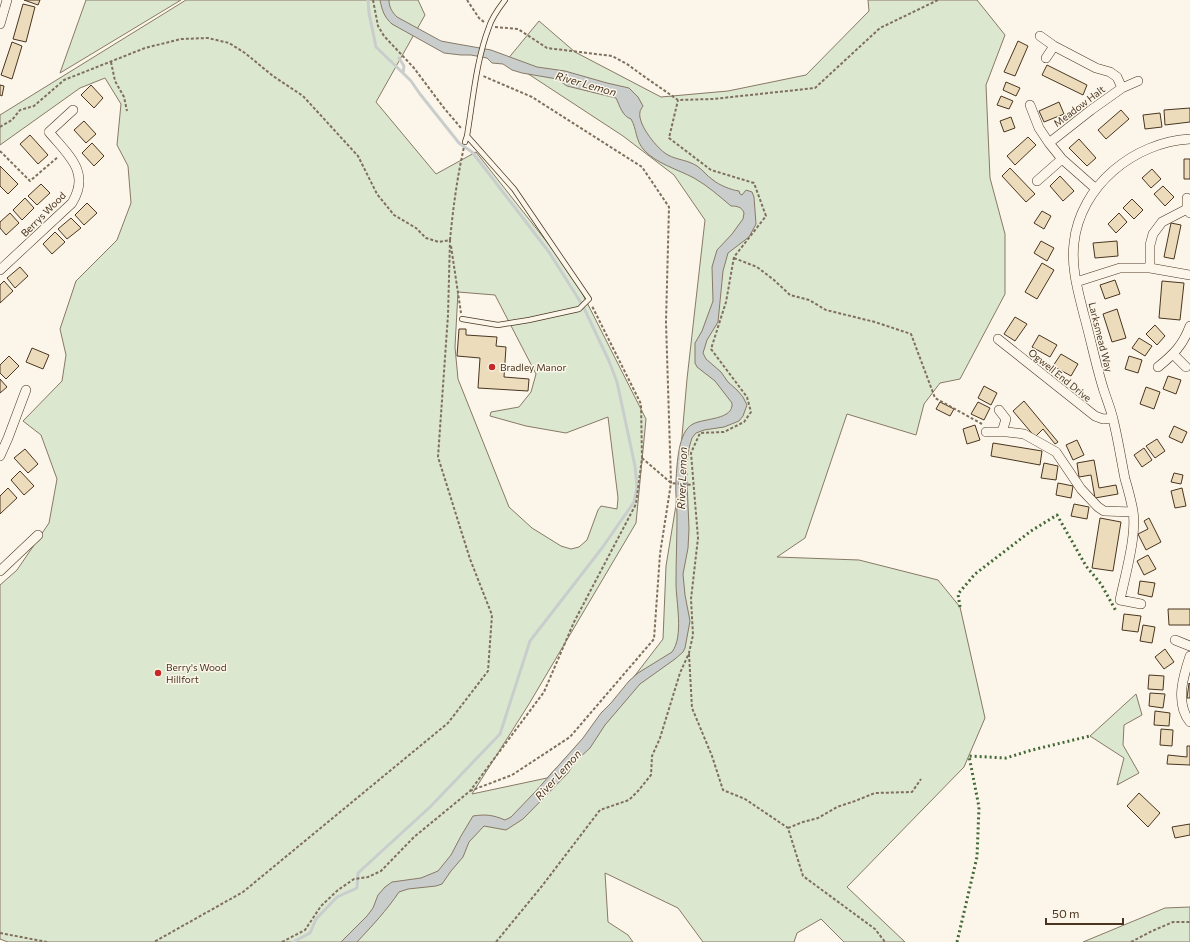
<svg xmlns="http://www.w3.org/2000/svg" width="1190" height="942" viewBox="0 0 1190 942" font-family="Commissioner,sans-serif">
	<style>
		.green { fill: #dce7d0; stroke: #887966; fill-rule: evenodd }
		.water { fill: #c9cecd; stroke: #887966 }
		.lines { fill: none; stroke-linecap: round; stroke-linejoin: round }
		.stream { stroke: #c9cecd; stroke-width: 3 }
		.building { fill: #ecdcbc; stroke: #4a3520 }
		.service-casing { stroke: #4a3520; stroke-width: 6 }
		.minor-casing { stroke: #4a3520; stroke-width: 10 }
		.path { stroke: #7f6f5c; stroke-width: 2; stroke-dasharray: 3 2; stroke-linecap: butt }
		.service { stroke: #fbf6e9; stroke-width: 4.5 }
		.minor { stroke: #fbf6e9; stroke-width: 9 }
		.hedge { stroke: #436837; stroke-width: 3; stroke-dasharray: 2 3; stroke-linecap: butt }
		.poi-dot { fill: #c62828; stroke: #fbf6e9; stroke-width: 1.5 }
		.labels { text-anchor: middle; stroke-width: 3; stroke-linejoin: round; paint-order: stroke }
		.street-label { font-size: 10px; fill: #4a3520; stroke: #fbf6e9 }
		.poi-label { font-size: 10px; fill: #4a3520; stroke: #fbf6e9; text-anchor: start }
		.water-label { font-size: 11px; font-style: italic; fill: #4a3520; stroke: #fbf6e9 }
	</style>
	<rect width="100%" height="100%" fill="#fbf6e9"/>
	<path class="green" d="M86,0H181L60,73Z
		M186,0H418L425,15L376,102L436,174L476,152L573,275L646,419L636,523L529,704L472,794L547,778L600,721L663,639L666,566L676,505L687,379L705,220L674,175L623,136L507,60L539,21L575,52L661,97L728,91L806,75L869,11L868,0H977L1005,35L986,85L990,178L1005,234V294L960,379L940,383L924,404L916,435L847,414L805,538L777,557L859,560L938,580L960,607L985,718L964,767L847,887L905,942H844L821,919L797,933L794,942H703L678,908L605,873L608,922L628,935L633,942H8L0,939V585L17,570L49,523L57,479L41,435L23,421L62,381L66,355L60,329L76,281L117,240L131,203L128,166L117,145L121,104L105,78L80,88L0,145V115ZM458,292L495,295L536,374L531,392L519,407L491,412L490,416L526,426L566,433L608,417L618,498L617,509L601,506L598,510L587,540L579,547L571,549L561,546L532,528L509,507L458,379L455,347Z
		M1136,694L1142,715L1124,725L1123,745L1139,773L1117,785L1124,758L1090,736Z
		M1190,907V942H1083L1165,908Z"/>
	<path class="water" d="M380,0H389C389,7 392,12 397,17L441,41L446,42L491,50L537,67L565,71L607,83L629,88L638,97L643,106C642,108 640,110 640,112C637,124 658,150 668,155C677,160 688,160 697,166C703,170 707,176 713,180C719,185 731,190 739,191L740,194L742,195L746,190L752,192L754,197L756,224L749,237L728,253L723,271L718,322L707,340L703,353L706,359L721,372L728,382L737,390L743,397L747,405L743,416L739,421L724,427L704,430L696,433L692,438L689,448L687,462V481L689,529L688,548L683,574L685,595L690,621L685,648L683,652L675,659L640,684L605,725L590,748L576,761L568,773L523,819L506,830L484,826L469,842L463,857L451,871L442,884L436,886L408,889L399,892C387,910 372,926 357,942H341L367,916L373,908L378,895L385,887L392,882L421,878L438,871L451,855L461,836L473,816C486,814 493,815 505,820L511,817L535,792L583,738L601,713L611,703L629,681L638,673L672,652C684,636 676,602 676,583C676,561 677,539 677,516C677,504 675,492 676,480C677,465 678,431 693,424C704,418 734,420 732,403L715,381L697,367L695,363V343L702,331L713,301L712,267L717,250L732,234L740,223L743,219L744,213C742,207 737,206 731,206C719,196 708,186 694,178C677,169 657,164 644,150C635,140 637,129 631,119C622,116 620,106 616,98L567,86L557,79L522,73L512,70L503,64L492,63L487,58L471,55H461L444,53L392,24C384,17 382,10 380,0Z"/>
	<g class="lines">
		<path class="stream" d="M368,0L369,13L376,47L403,73
			M293,942L310,933L316,919L337,897L357,888L358,873L430,807L500,734L530,641L602,548L634,502L637,487L635,466L617,382L609,361L583,306L549,252L483,166L472,152L459,143L420,94L411,81L403,73L404,66L399,58"/>
	</g>
	<path class="building" d="M24,0H40L38,5Z
		M23,4L35,7L26,42L13,39Z
		M1018,41L1028,46L1015,76L1004,72Z
		M12,42L22,46L12,79L1,75Z
		M1047,65L1087,85L1083,95L1042,75Z
		M1006,82L1020,88L1016,96L1003,90Z
		M0,85L4,86L2,96L0,95Z
		M91,85L103,98L94,108L81,95Z
		M1001,96L1013,101L1009,109L997,105Z
		M1059,102L1064,114L1044,122L1039,111Z
		M1190,108V122L1165,125L1164,110Z
		M1121,110L1129,119L1106,139L1098,130Z
		M1160,113L1162,127L1145,129L1143,115Z
		M1011,117L1015,128L1004,132L1000,121Z
		M84,121L96,134L86,143L74,130Z
		M30,135L48,155L38,164L20,144Z
		M1028,137L1036,145L1015,165L1007,156Z
		M1079,139L1096,158L1087,166L1069,148Z
		M92,143L104,156L94,166L82,153Z
		M1184,159H1190V179H1184Z
		M0,166L18,184L8,194L0,186Z
		M1010,168L1035,194L1026,202L1002,176Z
		M1152,169L1161,179L1151,188L1142,178Z
		M1060,176L1074,191L1063,201L1050,186Z
		M41,184L50,193L37,205L28,196Z
		M1163,186L1174,197L1165,206L1154,194Z
		M25,198L34,208L22,220L13,210Z
		M1132,199L1143,210L1134,219L1123,208Z
		M87,203L97,213L84,225L75,215Z
		M1042,211L1051,216L1044,229L1034,223Z
		M10,213L19,223L6,235L0,228V222Z
		M1119,213L1127,222L1116,233L1108,224Z
		M71,218L81,228L67,239L58,229Z
		M1171,223L1181,225L1174,259L1164,257Z
		M55,232L65,242L52,254L43,244Z
		M1041,241L1054,248L1047,261L1034,253Z
		M1117,241L1118,256L1095,258L1093,243Z
		M1042,263L1054,270L1037,299L1025,292Z
		M20,267L28,276L15,288L7,278Z
		M1115,280L1120,294L1105,299L1100,285Z
		M4,281L13,291L0,303V285Z
		M1162,281L1184,283L1180,320L1159,318Z
		M1117,309L1126,338L1112,342L1103,314Z
		M1015,317L1027,324L1015,341L1004,334Z
		M1155,325L1165,336L1157,345L1146,334Z
		M459,329H466V335L497,337L496,346L506,347L504,377L529,379L528,391L478,388L480,358L457,356Z
		M1039,335L1057,345L1050,357L1032,347Z
		M1139,338L1152,346L1145,356L1132,348Z
		M32,348L49,355L43,369L26,362Z
		M1061,354L1078,364L1071,376L1053,366Z
		M9,356L19,366L6,379L0,373V365Z
		M1129,356L1142,360L1138,373L1125,369Z
		M1168,376L1181,380L1176,394L1163,389Z
		M0,379L7,387L0,393Z
		M984,386L997,393L991,405L978,398Z
		M1146,387L1160,392L1154,409L1140,404Z
		M1024,401L1058,442L1055,444L1043,429L1035,437L1013,411Z
		M940,402L954,409L950,416L936,409Z
		M978,402L990,408L984,420L971,414Z
		M975,425L980,440L967,444L963,429Z
		M1174,426L1187,432L1182,443L1169,437Z
		M1157,439L1165,451L1155,458L1146,446Z
		M1077,440L1084,455L1073,460L1066,445Z
		M993,443L1042,451L1040,465L991,456Z
		M1144,448L1152,460L1142,467L1134,455Z
		M25,449L38,464L28,473L14,458Z
		M1094,460L1099,488L1116,485L1118,494L1095,498L1091,475L1079,477L1077,463Z
		M1044,463L1058,466L1056,480L1041,478Z
		M20,471L34,486L24,495L11,480Z
		M1174,473L1183,475L1181,484L1171,482Z
		M1058,483L1073,486L1071,498L1056,495Z
		M8,488L17,498L0,514V496Z
		M1182,488L1186,506L1175,508L1171,491Z
		M1074,504L1089,507L1087,519L1071,516Z
		M1100,518L1121,522L1113,571L1092,568Z
		M1149,518L1161,542L1146,550L1138,534L1148,529L1144,521Z
		M1148,555L1156,569L1144,575L1137,561Z
		M1140,581L1155,583L1152,597L1138,594Z
		M1168,609H1190V625H1169Z
		M1124,614L1141,616L1138,632L1122,630Z
		M1143,625L1155,627L1152,643L1140,641Z
		M1165,649L1174,662L1164,669L1155,657Z
		M1149,675L1164,676L1163,690L1148,689Z
		M1189,683L1190,684V698H1187Z
		M1150,693L1165,694L1163,708L1149,706Z
		M1155,711L1170,713L1169,726L1154,725Z
		M1161,729L1173,730L1172,746L1160,745Z
		M1187,746H1190V765L1167,764L1168,755L1187,757Z
		M1139,793L1160,813L1148,827L1127,806Z
		M1190,824V835L1175,838L1172,827Z"/>
	<g class="lines">
		<defs>
			<path id="service" d="M465,142L467,136C473,100 476,61 489,27C492,17 499,8 505,0
				M462,319L498,325L529,320L579,309L589,299L514,189L467,136"/>
			<path id="minor" d="M0,24L7,0
				M1040,36L1054,46L1096,68L1110,72L1117,77L1122,88L1091,110L1049,143L1062,159L1096,189
				M1046,58L1054,46
				M1122,88L1138,81
				M1030,105L1039,128L1049,143
				M1037,181L1062,159
				M1187,198V209L1190,213
				M1150,268V245L1153,234L1162,222L1187,209
				M0,270L72,203C91,172 68,155 49,132L73,110
				M1076,282L1120,268H1150L1190,275
				M998,339L1095,416L1103,419L1113,418
				M1173,354L1186,367
				M1158,367C1174,354 1183,345 1190,326
				M999,410L1006,419L1002,432
				M986,432H1007L1024,434L1056,452L1081,489L1098,507L1104,511L1133,512
				M0,456L8,438L26,390
				M0,571L38,535
				M1141,604L1120,600C1125,576 1137,535 1133,511C1131,500 1128,489 1125,479C1121,459 1118,439 1113,419C1111,410 1107,400 1104,391C1096,366 1091,340 1084,315C1078,291 1071,268 1074,243C1080,186 1134,142 1190,139
				M1175,640L1190,646
				M1190,656C1183,677 1175,703 1190,722"/>
		</defs>
		<use href="#service" class="service-casing"/>
		<use href="#minor" class="minor-casing"/>
		<path class="path" d="M373,0L378,26L384,36L414,68L444,108L461,128
			M467,0L479,18L484,22
			M495,27L518,29L547,48L612,56L627,64L642,75L678,100L713,99L815,88L880,28L938,0
			M111,62L115,81L124,97L127,111
			M0,127L12,120L20,110L34,106L64,80L145,48L181,39L208,38L229,43L245,53L273,76L303,96L358,156L377,194L394,215L416,228L426,238L439,242L450,240L448,315L438,457L470,559L492,615L488,671L448,723L243,892L154,942
			M0,151L30,181L58,157
			M450,240C453,209 457,178 464,147
			M451,246L461,313
			M734,258L757,267L774,280L790,295L809,300L826,310L875,322L911,334L935,398L982,424
			M642,458L671,483L693,485
			M689,654L692,708L712,756L723,790L745,799L788,828L803,876L875,929L885,942
			M470,791L512,775L570,737L654,639L660,554L671,483L666,322L669,207L642,167L532,97L483,76
			M788,828L803,822L818,818L837,807L855,801L875,793L912,792L921,779
			M0,933L47,942
			M282,942L305,930L321,906L338,890L354,879L368,877L381,871L414,837L470,791L544,692L574,622L636,504L642,458L641,404L592,306
			M496,942L542,886L600,810L629,800L638,791L651,775L652,756L660,738L680,673L689,653L693,635L691,599L698,538L691,453L700,433L724,432L744,422L751,412L747,397L711,349L726,302L734,257L766,216L754,183L711,170L669,138L678,100
			M1131,942L1152,931L1173,922H1190"/>
		<use href="#service" class="service"/>
		<use href="#minor" class="minor"/>
		<path class="hedge" d="M960,607L958,594L975,574L1031,531L1057,515L1086,566L1101,584L1116,611
			M957,942L977,857L979,807L969,756L1006,758L1032,750L1090,736"/>
	</g>
	<g class="poi-dot">
		<circle cx="492" cy="367" r="4"/>
		<circle cx="158" cy="673" r="4"/>
	</g>
	<g class="labels">
		<g class="street-label">
			<text transform="translate(1079 106) rotate(-37)" y="4">Meadow Halt</text>
			<text transform="translate(43 214) rotate(-45)" y="4">Berrys Wood</text>
			<text transform="translate(1101 337) rotate(76)" y="4">Larksmead Way</text>
			<text transform="translate(1060 375) rotate(39)" y="4">Ogwell End Drive</text>
		</g>
		<g class="poi-label">
			<text x="500" y="371">Bradley Manor</text>
			<text x="166" y="671">Berry's Wood<tspan x="166" dy="12">Hillfort</tspan></text>
		</g>
		<g class="water-label">
			<text transform="translate(586 84) rotate(16)" y="4">River Lemon</text>
			<text transform="translate(682 478) rotate(-88)" y="4">River Lemon</text>
			<text transform="translate(558 775) rotate(-48)" y="4">River Lemon</text>
		</g>
	</g>
	<path d="M1046 918v6h77v-6" fill="none" stroke="#4a3520" stroke-width="2"/>
	<text x="1052" y="918" font-size="12" fill="#4a3520" stroke="#fbf6e9" stroke-width="3" paint-order="stroke">50 m</text>
</svg>
